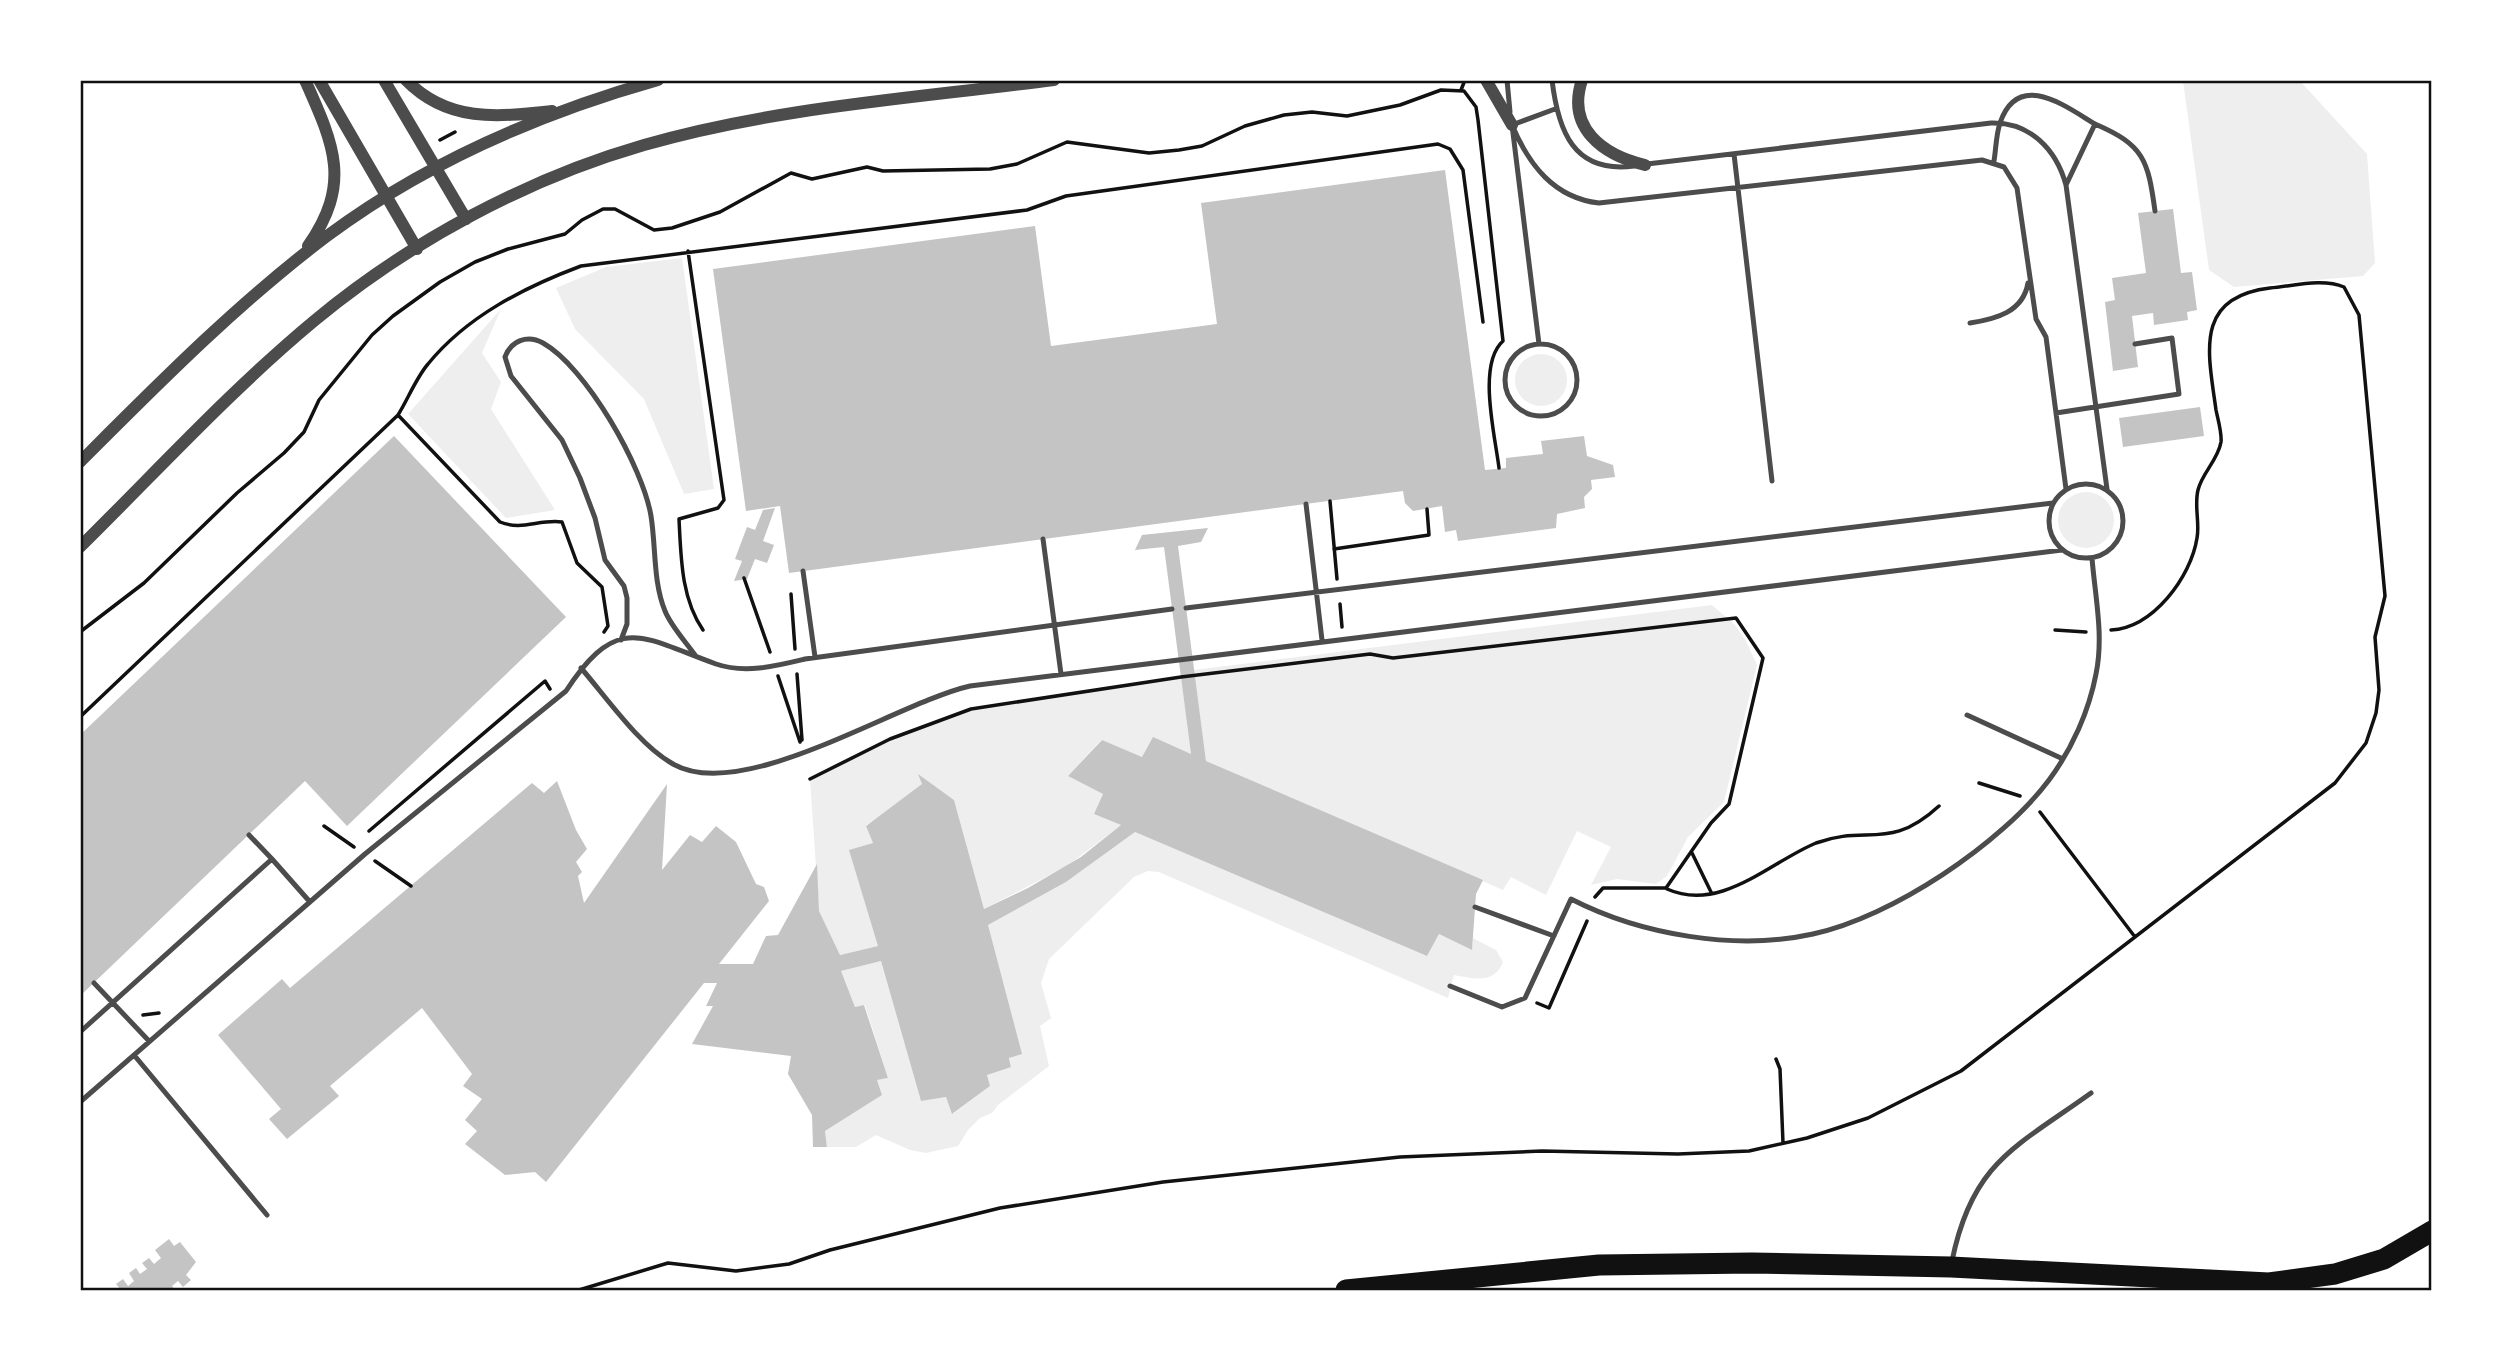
<svg xmlns="http://www.w3.org/2000/svg" width="2512" height="1371" viewBox="0 0 2512 1371" font-family="Ubuntu,sans-serif">
	<style>
		.green { fill: #eee }
		.building { fill: #c4c4c4 }
		.lines { fill: none; stroke-linecap: round; stroke-linejoin: round }
		.path { stroke: #111; stroke-width: 3.5 }
		.service { stroke: #4c4c4c; stroke-width: 5 }
		.tertiary { stroke: #4c4c4c; stroke-width: 12 }
		.motorway { stroke: #111; stroke-width: 21 }
		.neatline { fill: none; stroke: #111; stroke-width: 2.5 }
	</style>
	<rect width="100%" height="100%" fill="#fff"/>
	<path class="green" d="M2183,81H2300L2367,154L2375,263L2363,276L2234,287L2209,270Z
		M682,258L714,489L684,494L644,399L575,329L556,288L606,267Z
		M501,309L482,353L501,382L491,409L555,510L506,518L408,414Z
		M1515 380a26 26 0 1 1 52 0a26 26 0 1 1-52 0Z
		M2058 520a28 28 0 1 1 56 0a28 28 0 1 1-56 0Z
		M1712,605L1735,625L1746,641L1757,665L1724,802L1688,837L1667,876L1656,884L1617,879L1591,885L1611,847L1577,831L1546,895L1511,877L1503,890L1206,761L1194,670Z
		M1181,677L1191,754L1153,738L1142,757L1101,740L1068,776L1103,794L1094,814L1121,825L1067,866L984,909L954,800L919,775L925,787L866,825L873,843L878,946L840,955L819,911L810,779L890,739L971,709Z
		M1135,832L1427,956L1439,934L1472,950L1473,938L1496,950L1503,962C1495,984 1474,979 1454,975L1448,998L1159,872L1148,871L1134,877L1049,959L1041,983L1051,1018L1040,1026L1049,1066L998,1105L992,1113L980,1118L968,1130L958,1146L926,1153L910,1150L876,1135L856,1147H827L825,1131L882,1095L877,1080L888,1078L865,1005L855,1007L841,971L881,961L921,1101L946,1097L953,1114L990,1086L987,1075L1011,1066L988,925L1066,882Z"/>
	<path class="building" d="M1445,170L1485,470L1506,468V458L1543,454L1541,441L1584,436L1587,456L1613,465L1615,477L1591,480L1592,489L1584,497L1585,508L1557,514L1556,528L1458,541L1456,530L1445,532L1442,506L1413,511L1405,503L1403,491L789,573L780,506L746,511L713,269L1035,226L1051,346L1217,324L1201,203Z
		M2173,209L2181,273L2192,272L2197,310L2187,312L2188,320L2154,325L2153,313L2132,316L2138,367L2113,371L2105,302L2115,300L2112,278L2146,273L2138,213Z
		M2200,407L2204,436L2123,447L2119,418Z
		M394,436L566,617L347,826L305,781L80,996V735Z
		M775,508L763,541L774,545L767,563L755,559L747,579L734,581L742,561L735,559L747,527L755,530L763,510Z
		M1208,528L1201,542L1178,546L1206,761L1483,880L1476,894L1472,950L1439,934L1427,956L1135,832L1066,882L988,925L1022,1054L1009,1058L1011,1067L987,1075L990,1086L952,1114L946,1097L921,1101L881,961L841,971L855,1007L864,1005L888,1078L877,1080L882,1095L825,1131L827,1147H813L812,1115L788,1074L791,1056L692,1044L713,1006H706L717,983H704L546,1182L535,1172L505,1175L465,1144L477,1131L465,1120L482,1099L463,1086L472,1074L422,1008L330,1086L339,1096L287,1139L269,1119L281,1109L218,1035L282,979L290,988L532,783L544,793L557,781L576,830L587,849L576,862L582,872L578,876L584,903L667,784L662,870L690,835L702,842L716,826L736,842L756,884L764,887L769,901L719,964H753L766,936L778,935L817,864L819,911L840,955L878,946L849,850L873,843L866,826L922,784L918,774L954,800L984,909L1028,888L1081,857L1121,825L1094,814L1103,794L1068,776L1102,740L1142,757L1153,737L1191,754L1164,547L1135,550L1142,535Z
		M169,1239L174,1246L180,1242L196,1262L186,1275L191,1280L183,1287L178,1281L172,1286L175,1290H121L116,1284L123,1279L128,1286L134,1281L129,1273L136,1268L140,1274L147,1269L142,1263L149,1258L154,1264L161,1258L155,1250Z"/>
	<g class="lines">
		<path class="path" d="M1461,90L1465,80
			M440,140L455,132
			M688,251L724,500L718,508L679,519C681,557 681,598 703,630
			M398,415C408,399 416,378 428,364C467,316 525,287 581,266L1027,210L1066,196L1438,144L1450,149L1463,170L1483,322
			M1330,501L1337,579
			M1334,549L1429,535L1427,509
			M744,578L770,652
			M791,594L795,649
			M1340,604L1342,627
			M2055,630L2086,632
			M80,632L144,583L237,493L284,453L304,432L319,400L372,335L393,316L440,282L475,262L508,249L565,234L582,220L603,209H615L654,230L672,228L720,212L791,173L812,179L867,167L883,171L990,169L1017,164L1067,142L1149,153L1179,150L1202,146L1245,126L1284,115L1312,112L1347,116L1400,105L1441,90L1464,91L1476,107L1478,120L1503,341C1477,364 1495,435 1499,468
			M797,674L802,740
			M778,676L800,742
			M80,717L398,415L500,522C522,531 539,519 562,522L577,563L602,587L608,626L604,632
			M810,779L890,739L971,709L1181,677L1370,654L1393,658L1736,618L1763,658L1729,804L1711,823L1666,888H1603L1595,897
			M1979,783L2020,796
			M2040,812L2135,937
			M324,826L354,847
			M369,831L545,681L550,689
			M1692,853L1711,892
			M375,861L411,886
			M1667,889C1721,913 1770,862 1816,843C1867,824 1889,852 1939,806
			M1537,1003L1549,1008L1587,921
			M143,1015L159,1013
			M1776,1059L1780,1069L1783,1143
			M579,1290L668,1263L736,1271L789,1264L830,1250L1000,1208L1163,1182L1400,1157L1542,1151L1678,1154L1749,1151L1807,1138L1868,1118L1961,1071L2335,783L2366,743L2376,713L2379,690L2375,637L2385,596L2359,315L2344,287C2322,278 2294,286 2270,288C2194,297 2208,352 2216,410C2218,420 2222,433 2221,442C2218,460 2202,473 2198,490C2194,506 2200,523 2197,538C2191,577 2153,628 2111,630"/>
		<path class="service" d="M1507,80L1510,112
			M1552,80C1558,130 1573,174 1634,166
			M1512,125C1529,165 1554,198 1599,203L1982,160L2004,167L2017,188L2036,319L2046,337L2066,489
			M1734,154L1772,481
			M1994,161C1996,149 1996,135 2000,123C2018,70 2065,106 2095,124
			M1647,164L1991,123C2030,122 2056,149 2066,185L2107,489
			M2066,185L2095,124C2144,145 2148,160 2155,211
			M1970,323C1996,319 2023,312 2028,283
			M1505 380a36 36 0 1 1 72 0a36 36 0 1 1-72 0Z
			M1539,344L1512,125L1555,109
			M2056,413L2179,394L2172,338L2135,344
			M2049 521a37 37 0 1 1 74 0a37 37 0 1 1-74 0Z
			M1306,504L1322,640
			M1043,539L1061,674
			M803,571L815,657
			M1186,608L2053,503
			M621,640L627,624V598L624,586L605,560L595,518L580,478L562,440L511,376L505,357C511,341 527,334 543,343C586,367 643,467 651,516C656,547 653,582 665,611C671,626 685,641 695,655
			M581,668C607,698 639,745 673,764C743,804 896,703 970,686L2062,550
			M1967,715L2063,759
			M249,835L272,859
			M1475,907L1554,936
			M94,983L149,1041
			M1450,986L1502,1007L1525,998L1571,899C1641,935 1736,951 1813,934C1892,917 2001,844 2049,780C2072,749 2089,711 2096,674C2104,636 2095,596 2092,558
			M80,1032L272,859L310,902
			M134,1055L267,1215
			M80,1102L365,854L566,691C618,611 643,638 716,664C745,674 776,666 805,659L1172,609
			M1952,1261C1972,1162 2016,1147 2091,1093"/>
		<path class="tertiary" d="M305,80C334,145 352,183 308,246
			M319,80L417,249
			M384,80L466,219
			M406,80C448,123 498,117 552,111
			M1486,80L1512,125
			M1582,80C1566,128 1603,155 1645,165
			M80,462C159,383 238,303 327,236C425,163 541,113 658,80
			M80,547C157,471 231,390 314,321C409,242 526,179 644,145C776,107 918,98 1054,80"/>
		<path class="motorway" d="M1346,1290L1599,1265L1752,1263L1951,1267L2269,1283L2335,1274L2384,1259L2432,1231"/>
	</g>
	<rect width="2512" height="1371" fill="none" stroke="#ffffff" stroke-width="164"/>
	<rect x="82" y="82" width="2348" height="1207" class="neatline"/>
</svg>
